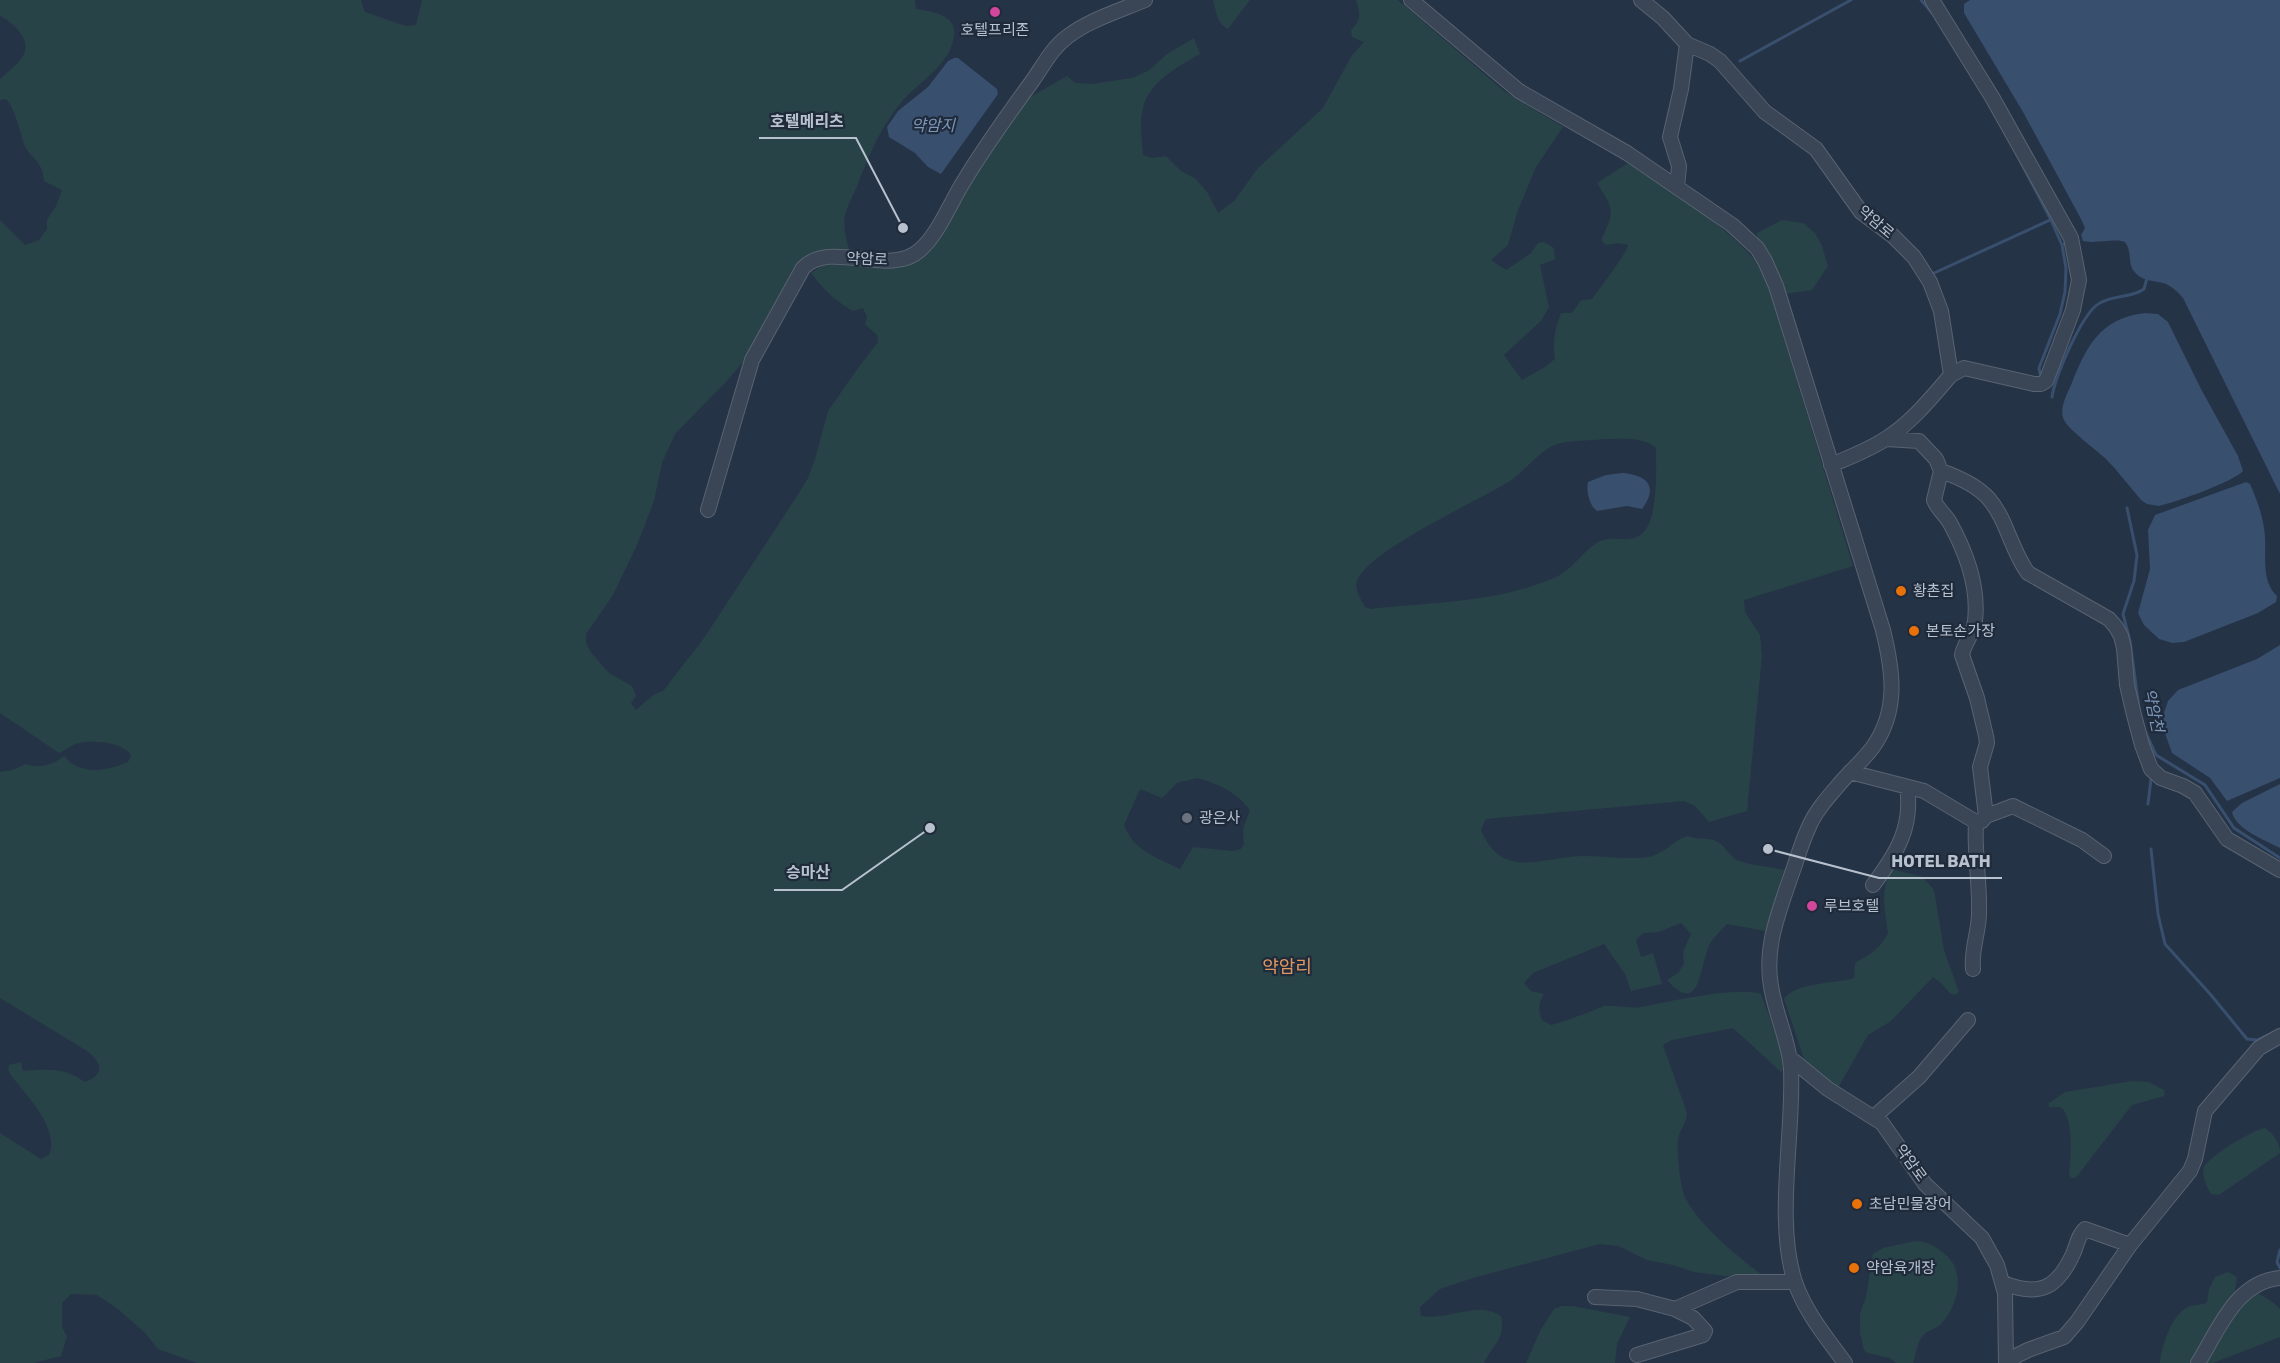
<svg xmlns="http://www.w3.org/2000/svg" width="2280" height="1363" viewBox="0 0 2280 1363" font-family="Rubik,'Noto Sans KR',sans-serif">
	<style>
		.green { fill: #284347; fill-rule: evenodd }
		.water { fill: #384f6e }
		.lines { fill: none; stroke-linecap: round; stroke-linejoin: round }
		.stream { stroke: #384f6e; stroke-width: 3 }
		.minor-casing { stroke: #596372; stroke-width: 16 }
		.minor { stroke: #3a4555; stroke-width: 14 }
		.hotel-dot { fill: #d1479c; stroke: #1f2a3b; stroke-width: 2 }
		.food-dot { fill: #e8710a; stroke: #1f2a3b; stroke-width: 2 }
		.worship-dot { fill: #6b7280; stroke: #1f2a3b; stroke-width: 2 }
		.labels { text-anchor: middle; stroke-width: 4.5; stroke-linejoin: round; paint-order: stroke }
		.poi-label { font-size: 15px; fill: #b8c1ce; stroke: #1f2a3b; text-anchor: start }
		.street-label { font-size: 15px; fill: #b8c1ce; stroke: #1f2a3b }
		.water-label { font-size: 16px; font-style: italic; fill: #7d97b8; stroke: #1f2a3b }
		.quarter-label { font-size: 18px; fill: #df9862; stroke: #1f2a3b }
		.leader { fill: none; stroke: #b8c1ce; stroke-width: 2 }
		.callout-dot { fill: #b8c1ce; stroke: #1f2a3b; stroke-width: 2 }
		.callout-label { font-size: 16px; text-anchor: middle; font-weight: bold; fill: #b8c1ce; stroke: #1f2a3b; stroke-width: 4.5; stroke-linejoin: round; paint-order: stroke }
	</style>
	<rect width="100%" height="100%" fill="#253346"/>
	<path class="green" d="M0,0H361L365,12L406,26L416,25L422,0H915L916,9C941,13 964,17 950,50C941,70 913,87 900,104C879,129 867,160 856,189C852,197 847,207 845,215C843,227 846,240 850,251C830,252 811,251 797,267L744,361L725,383L675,434L662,463L654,501L637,545L613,595L586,634V642L590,651L609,673L632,686L636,696L631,703L636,710L653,695L663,691L704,638L797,496L808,478L815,459L828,411L858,368L878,342L877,335L865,324L867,317L863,308L853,311C835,301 823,289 811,273L822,266L845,263L904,265L920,259L931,250L946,227L988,154L1025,100L1067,76L1075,83L1092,84L1132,78L1148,71L1167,54L1194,38L1200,54C1179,66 1149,82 1143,108C1139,123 1142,139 1143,155L1152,158L1166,156L1181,171L1196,179L1207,192L1218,213L1234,201L1258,168L1323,108L1352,55L1364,42L1352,37L1351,30C1362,20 1360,14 1356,0H1398L1504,91L1563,127L1536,167L1518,210L1508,245L1491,260L1506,270L1531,253L1538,243L1544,242L1554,248L1555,259L1540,265L1549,307L1541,321L1504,355L1522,380L1545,367L1555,359C1552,342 1555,329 1561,313H1572L1581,300L1592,299C1598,291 1628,251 1628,245L1618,243L1606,245L1601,240C1615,211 1614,210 1597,183L1628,163C1670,192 1720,220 1754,259C1759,264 1762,272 1766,279L1853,566L1744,600L1745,612L1760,635L1762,656L1747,811L1709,822L1695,806L1684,801L1486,819L1481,830C1502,881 1542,857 1582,856C1603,856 1627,860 1648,857C1666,853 1672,841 1688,836C1697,840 1706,837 1716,841C1724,844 1728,855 1737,860C1748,865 1771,867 1784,870L1766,931L1727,924C1721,931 1712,938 1709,946C1699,969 1700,1017 1667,980L1678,973L1684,964L1683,952L1691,934L1681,923L1659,932L1643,933L1636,940L1641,957L1653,953L1662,984L1631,991L1625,974L1604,944L1533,973L1524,983L1531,991L1544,994C1538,1004 1538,1010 1542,1020C1543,1021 1550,1024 1551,1025C1555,1025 1601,1008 1604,1006C1615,1005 1631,1009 1641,1007C1668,1002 1737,986 1761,994L1779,1043L1783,1070L1781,1072L1733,1028L1672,1040L1663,1045L1687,1113C1687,1123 1679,1130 1678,1140C1677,1153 1680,1188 1686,1199C1701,1227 1737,1256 1762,1275V1277L1725,1276L1694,1272L1673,1265L1647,1260L1618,1246L1600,1244L1473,1278L1440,1289L1420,1307L1421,1316C1446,1321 1478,1300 1501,1316C1506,1340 1493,1344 1484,1363H197L158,1349L145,1333L118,1309L97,1295L71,1294L62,1303V1327L67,1336L61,1356L33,1363H0V1133L41,1159L49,1155C60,1130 27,1095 12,1077L8,1070L9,1065L21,1062L23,1071C47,1069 65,1067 85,1082C106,1074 101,1062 87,1051L0,998V772L12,770L26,764C40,769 52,765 64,756C80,776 108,771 128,762L131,756C126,742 89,739 76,744C69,746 65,751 59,753L0,713V220L25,245L39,240L47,229V220L56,206L62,190L44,181C43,160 30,159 24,144C20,131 15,109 6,99L0,100V79C7,72 20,63 24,54C31,38 12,22 0,16ZM1603,439C1620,439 1643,436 1656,448C1656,469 1658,511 1646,529C1633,547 1617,534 1600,541C1583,550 1573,570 1554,578C1496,603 1433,602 1371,609L1365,607C1361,599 1354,589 1357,581C1367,551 1480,500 1510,481C1525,471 1541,449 1557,444C1571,440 1588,441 1603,439ZM1197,778C1219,784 1236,792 1250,810L1243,829L1244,844L1241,849L1233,851L1193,847L1180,869C1157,858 1133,850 1124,825L1140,789L1162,798L1177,783Z
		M1213,0H1250L1228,29C1217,24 1216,11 1213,0Z
		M1782,220L1803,223L1815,233L1822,246L1828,266L1812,290L1784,294L1758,241L1757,233Z
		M1895,870L1923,877L1934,890L1944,950L1959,992L1955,995L1951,994L1941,983L1933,977L1891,1021L1868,1035L1838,1088L1808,1065L1804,1059L1784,999C1796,982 1835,984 1854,978L1855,963C1871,954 1879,950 1888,933C1885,913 1880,889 1891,871Z
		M2132,1081L2149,1082L2164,1090L2165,1094L2164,1096L2132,1105L2078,1175L2075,1178H2071L2069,1174C2071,1158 2074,1119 2061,1107H2049V1103L2065,1092Z
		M2265,1128C2274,1134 2280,1143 2280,1153L2219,1195L2211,1194C2207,1187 2201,1176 2204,1167C2209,1156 2254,1129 2265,1128Z
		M1915,1241C1928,1241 1939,1248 1948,1257C1966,1275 1957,1307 1941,1324C1936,1330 1927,1329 1922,1337C1917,1343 1916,1355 1913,1363H1896L1890,1358L1867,1353L1864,1350L1860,1333V1314L1866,1297L1873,1254L1883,1248Z
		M2228,1272L2237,1277L2234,1297L2194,1363H2160C2161,1347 2172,1314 2188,1307C2194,1304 2201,1306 2207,1302L2209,1289L2215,1277Z
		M2258,1293L2274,1303L2280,1309V1337L2213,1363H2202L2246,1297Z
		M1562,1306H1573L1630,1317L1617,1344L1615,1363H1526L1540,1331L1554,1309Z"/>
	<path class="water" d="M1970,0H2280V494L2183,298C2176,290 2169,283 2158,282C2149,280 2140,280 2133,270C2128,262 2132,251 2125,242C2113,238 2098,244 2083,241L2081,235L2085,228L2081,219L2023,112L1964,13V4Z
		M954,58H958L997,89L998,94L941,174L928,167L915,153L889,137L887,127L898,111L928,87L948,61Z
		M2145,313L2158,314L2168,322L2201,389L2238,456L2243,471C2233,482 2176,502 2159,506L2147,504L2141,500C2129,486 2118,471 2105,458C2095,449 2069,430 2064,420C2059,409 2066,396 2071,385C2086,347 2100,318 2145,313Z
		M1622,473C1647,475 1659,486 1642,509L1627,506L1597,511C1589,505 1586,491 1588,482L1606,475Z
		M2246,482L2250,484C2256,498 2262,513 2264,528C2268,551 2259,579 2277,596L2276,602L2258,613L2184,642L2172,643L2159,639L2144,625L2138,613L2150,569L2148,530L2155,515Z
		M2280,645V778L2227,801L2210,778L2172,753L2162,725L2164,713L2168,701L2178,690L2257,659Z
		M2280,784V848C2265,840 2236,830 2232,812L2242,803Z"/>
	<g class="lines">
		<path class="stream" d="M1921,0L1933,14
			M1740,61L1851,0
			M2016,153L2051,220L2062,245
			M1932,274L2050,220
			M2041,379L2039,368L2060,314L2065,292L2066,268L2062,245L2066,243
			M2052,397C2054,378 2083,311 2100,303C2114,295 2132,298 2144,289L2147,278
			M2127,508L2137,555L2134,581L2123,614L2130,641L2139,708
			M2144,729L2156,755L2205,785L2234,828L2280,858
			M2148,804L2151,779
			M2151,849L2158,914L2165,944L2211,995L2247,1039L2257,1040L2280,1029
			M2280,1250L2277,1262L2280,1268"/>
		<defs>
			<path id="minor" d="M1411,0L1519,91L1627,153L1732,225L1757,248L1765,261L1776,286L1883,630C1893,671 1899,710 1873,747C1864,759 1852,770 1842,781C1830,795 1815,811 1808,829C1801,844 1797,860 1791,876C1779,912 1764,947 1771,986C1775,1014 1789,1040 1791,1069C1794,1134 1775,1221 1795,1282C1805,1312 1827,1338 1845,1363
				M1641,0L1663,18L1687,44L1710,54L1720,61L1765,112L1816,149L1861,212L1893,236L1914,257L1930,282L1941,311L1951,375C1931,398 1912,422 1887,438C1869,450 1850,457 1831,465
				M1932,0L1992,97L2071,238L2079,280L2073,310L2046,381L2041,384H2034L1964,368L1951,375
				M1677,187L1679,166L1670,137L1681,89L1687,44
				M1886,439L1919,441L1936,459L1941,471C1958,477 1977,485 1989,499C2007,520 2011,550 2028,573L2109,619L2116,627L2121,636L2124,648L2127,685L2134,715L2142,745L2151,769L2161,778L2183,786L2195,793L2227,839L2280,870
				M1941,471L1934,500C1937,509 1945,514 1950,523C1966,552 1979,587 1975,621C1974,633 1964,643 1962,655L1977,698L1986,736L1987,743L1980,767L1986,816
				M708,510L752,360L803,268C831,239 889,278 920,250C939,233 950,203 964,181C985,146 1009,113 1033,80C1043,66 1052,48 1067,37C1089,20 1119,11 1145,0
				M1850,772L1924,791L1976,822L1982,821L1986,816L2013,806L2082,840L2104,856
				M1873,885C1897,853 1913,827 1907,787
				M1973,969C1971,949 1979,932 1979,913C1980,882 1974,853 1976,822
				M1790,1058L1828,1089L1882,1123L1925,1184L1982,1238L1997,1265L2005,1293L2006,1363
				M1874,1117L1919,1077L1968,1020
				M2003,1283C2039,1297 2057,1289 2073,1254C2077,1245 2078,1235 2085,1229L2130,1245L2190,1171L2195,1159L2205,1111L2259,1048L2280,1036
				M1595,1297L1637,1299L1675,1309
				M1637,1355L1703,1335L1705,1331L1693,1318L1675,1309L1737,1282H1795
				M2006,1361L2028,1350L2064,1337L2077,1322L2130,1245
				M2198,1363C2219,1329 2236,1282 2280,1278"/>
		</defs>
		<use href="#minor" class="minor-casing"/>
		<use href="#minor" class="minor"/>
	</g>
	<g class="hotel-dot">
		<circle cx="995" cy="12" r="6"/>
		<circle cx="1812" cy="906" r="6"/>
	</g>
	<g class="food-dot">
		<circle cx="1901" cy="591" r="6"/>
		<circle cx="1914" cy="631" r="6"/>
		<circle cx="1857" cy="1204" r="6"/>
		<circle cx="1854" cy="1268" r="6"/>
	</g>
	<circle class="worship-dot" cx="1187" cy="818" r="6"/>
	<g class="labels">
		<g class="poi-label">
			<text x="995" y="35" text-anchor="middle">호텔프리존</text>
			<text x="1913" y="596">황촌집</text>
			<text x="1926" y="636">본토손가장</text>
			<text x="1199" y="823">광은사</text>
			<text x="1824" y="911">루브호텔</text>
			<text x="1869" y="1209">초담민물장어</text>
			<text x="1866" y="1273">약암육개장</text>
		</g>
		<g class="street-label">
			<text transform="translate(1876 222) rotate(40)" y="5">약암로</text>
			<text transform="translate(867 259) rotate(2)" y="5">약암로</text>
			<text transform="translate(1911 1163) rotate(54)" y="5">약암로</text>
		</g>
		<g class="water-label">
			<text x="933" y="131">약암지</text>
			<text transform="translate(2154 710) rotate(78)" y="6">약암천</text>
		</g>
		<g class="quarter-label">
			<text x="1287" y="973">약암리</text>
		</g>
	</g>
	<path class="leader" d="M903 228L856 138H759M1768 849L1879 878H2002M930 828L842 890H774"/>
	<g class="callout-dot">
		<circle cx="903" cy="228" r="6"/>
		<circle cx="1768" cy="849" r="6"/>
		<circle cx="930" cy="828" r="6"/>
	</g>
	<g class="callout-label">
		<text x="807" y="127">호텔메리츠</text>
		<text x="1941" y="867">HOTEL BATH</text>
		<text x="808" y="878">승마산</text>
	</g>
</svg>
